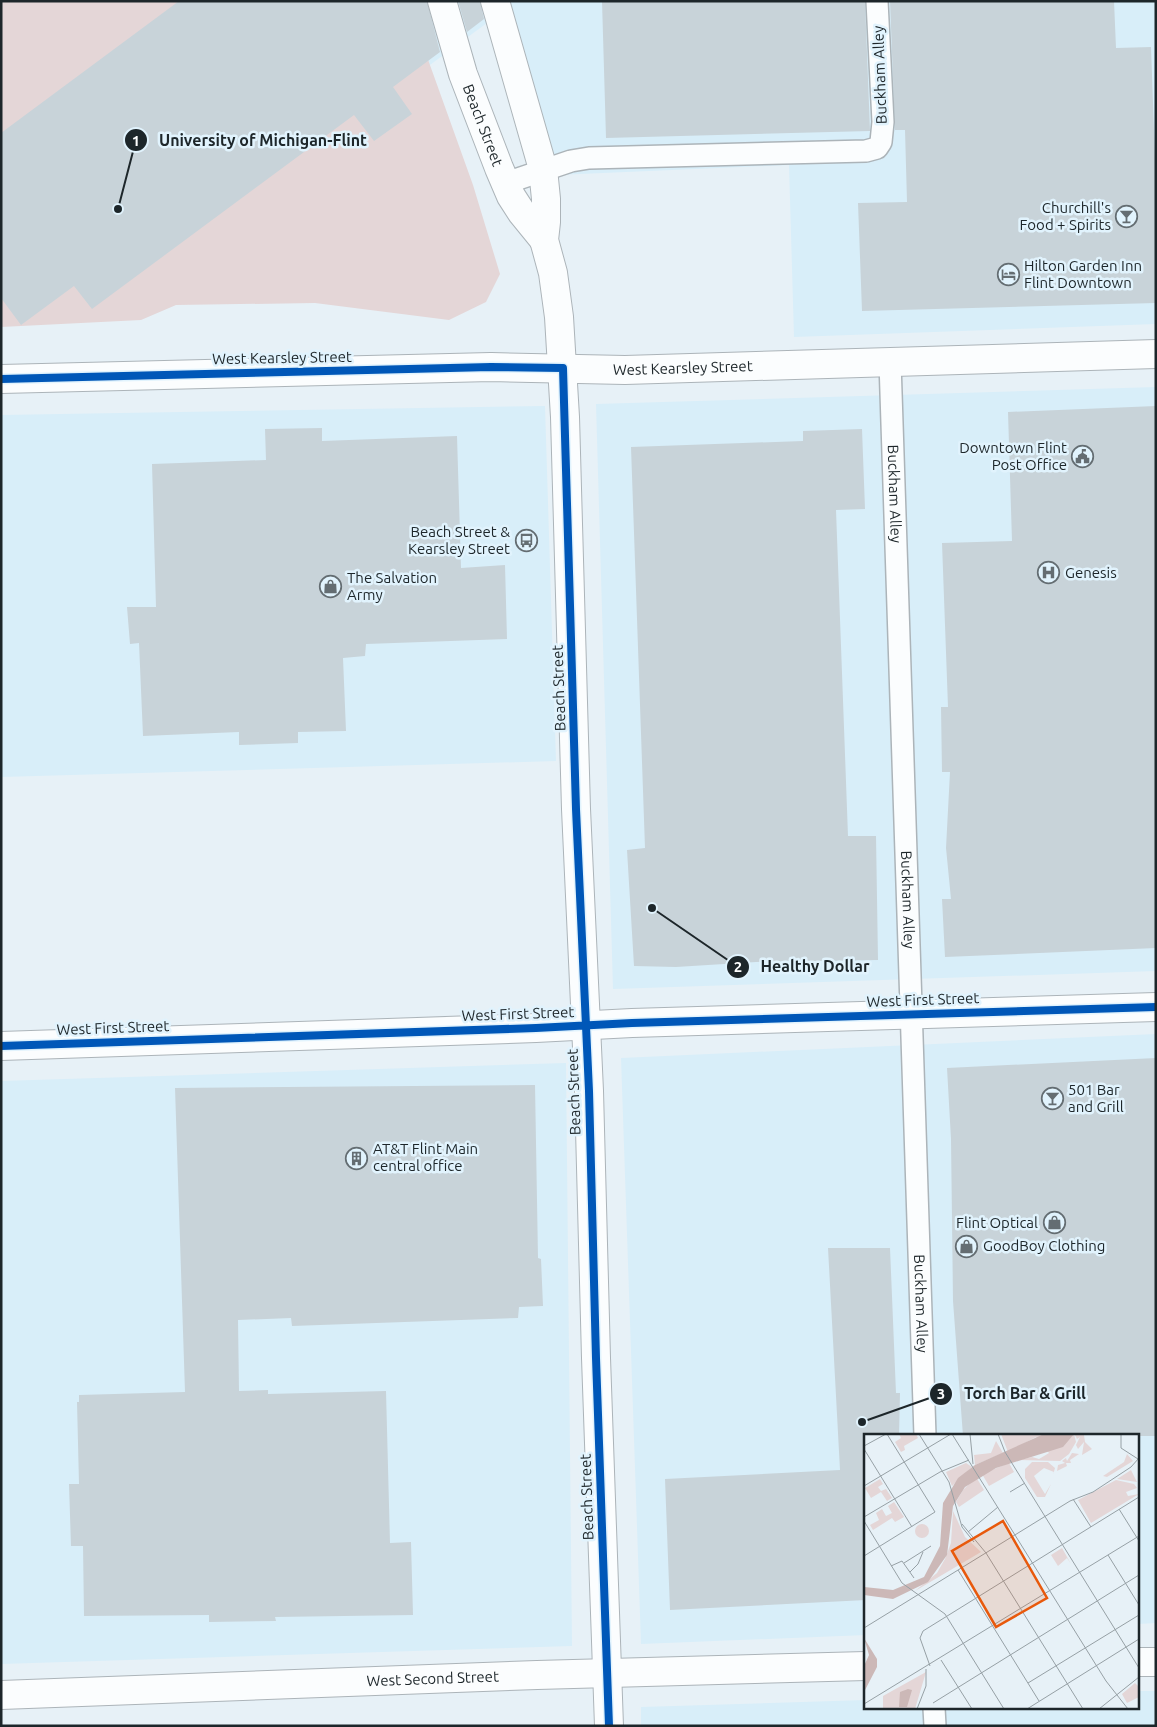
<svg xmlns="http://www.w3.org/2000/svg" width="1157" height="1727" viewBox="0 0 1157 1727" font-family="Ubuntu,sans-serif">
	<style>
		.built { fill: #d8eef9 }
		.green { fill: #e4d6d7 }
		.building { fill: #c8d3d9 }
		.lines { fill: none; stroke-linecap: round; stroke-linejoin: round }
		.lane-casing { stroke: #acb4b9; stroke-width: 24 }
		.street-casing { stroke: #acb4b9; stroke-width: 30 }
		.secondary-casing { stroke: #acb4b9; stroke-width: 30 }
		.lane { stroke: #fbfdfe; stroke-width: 21 }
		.street { stroke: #fbfdfe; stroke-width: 28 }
		.secondary { stroke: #fbfdfe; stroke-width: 28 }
		.cycleway-casing { stroke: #e1f3fd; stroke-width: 11 }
		.cycleway { stroke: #0057b8; stroke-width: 8 }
		.labels { text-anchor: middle; stroke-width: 5; stroke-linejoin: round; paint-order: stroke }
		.street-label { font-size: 15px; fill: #1d262a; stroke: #e1f3fd }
		.poi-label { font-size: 15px; fill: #1d262a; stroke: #e1f3fd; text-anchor: start }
		.inset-road { fill: none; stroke: #96a0a5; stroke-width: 1 }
		.view { fill: #e8590c; fill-opacity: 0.15; stroke: #e8590c; stroke-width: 2.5 }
		.inset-edge { fill: none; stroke: #1d262a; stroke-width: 2.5 }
		.leader { fill: none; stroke: #1d262a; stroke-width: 2 }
		.callout-dot { fill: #1d262a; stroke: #e1f3fd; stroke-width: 2 }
		.mark-label { font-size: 15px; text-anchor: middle; font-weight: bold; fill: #fff }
		.callout-label { font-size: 16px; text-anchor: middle; font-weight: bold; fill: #1d262a; stroke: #e1f3fd; stroke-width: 5; stroke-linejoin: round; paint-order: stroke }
	</style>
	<rect width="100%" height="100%" fill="#e7f1f7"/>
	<path class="built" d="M184,1H1156V324L794,337L789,165L557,175L510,6L104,305Z
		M1156,387V971L613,989L596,404Z
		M545,406L556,761L1,777V415Z
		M1156,1034V1623L1138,1624V1436H866V1635L641,1644L621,1058Z
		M566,1063L572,1646L1,1664V1081Z
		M1138,1691H1156V1726H641V1707L866,1700V1708H1138Z"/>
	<path class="green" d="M1,1H407L473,185L500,274L486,302L449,320L315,303L176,305L141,320L1,327Z"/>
	<path class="building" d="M179,1H427L440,52L393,87L412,114L374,141L354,115L92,309L74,286L21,325L1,298V133Z
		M458,1H480L484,19L467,32Z
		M602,1H865L870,131L606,138Z
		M890,1H1114L1116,48L1151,47L1156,187V303L862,311L858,203L907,202L905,130H895Z
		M1156,406V948L945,957L942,899H951L946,848L950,772H942L941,707H948L942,543L1012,541L1008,412Z
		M322,428V441L457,436L461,568L505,565L507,639L366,644L365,656L343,658L346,731L298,732V743L239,745V732L143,736L139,643L130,644L127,607H156L152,464L266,460L265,429Z
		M862,429L865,509L836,510L848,836H876L878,960L756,962L676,967L634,966L627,850L645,848L631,447L803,441V431Z
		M1156,1058V1436H963L953,1301L951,1139L947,1068Z
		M535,1085L538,1258L541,1259L543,1306L519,1307L518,1318L292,1326L291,1318L238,1320L239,1391L268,1390V1394L386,1391L390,1543L411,1542L413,1615L275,1617L276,1621L209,1622V1615L84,1616L83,1546H71L69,1484H79L77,1402H79V1395L185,1392L175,1088Z
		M828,1248H890L896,1393H900L899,1436H866V1600L670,1610L665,1479L840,1470Z"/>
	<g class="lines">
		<defs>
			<g id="lane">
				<path d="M506,183L571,161L589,158L825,152L866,151L877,148L881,142L883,122L877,1"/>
				<path id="s1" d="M890,362L925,1436"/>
				<path d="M934,1708L935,1726"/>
			</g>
			<path id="street" d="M1,1046L536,1028L632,1023L1156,1007"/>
			<g id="secondary">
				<path id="s2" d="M442,1L463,74L499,168L511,196L522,213L544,240"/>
				<path d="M495,1L543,169L546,199V222L544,240L553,273L559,317L565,417L576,809L589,1091L596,1358L609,1726"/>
				<path id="s3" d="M1,379L491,367L625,370L1156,354"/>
				<path d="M1138,1662H1156"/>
				<path id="s4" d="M1,1695L537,1675L866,1666"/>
			</g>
		</defs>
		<use href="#lane" class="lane-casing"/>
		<use href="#street" class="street-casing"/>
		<use href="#secondary" class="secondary-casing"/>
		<use href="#lane" class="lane"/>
		<use href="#street" class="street"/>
		<use href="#secondary" class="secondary"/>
		<defs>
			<path id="cycleway" d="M1,379L491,367L563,368L576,809L589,1091L596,1358L609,1726
				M1,1046L536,1028L632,1023L1156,1007"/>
		</defs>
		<use href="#cycleway" class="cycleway-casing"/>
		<use href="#cycleway" class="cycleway"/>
	</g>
	<defs>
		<symbol id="bar-ring" viewBox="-11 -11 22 22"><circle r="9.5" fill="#e1f3fd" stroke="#646d72" stroke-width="1.5"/><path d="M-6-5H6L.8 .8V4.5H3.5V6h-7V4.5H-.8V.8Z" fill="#646d72"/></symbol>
		<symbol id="hotel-ring" viewBox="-11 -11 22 22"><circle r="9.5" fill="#e1f3fd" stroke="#646d72" stroke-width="1.5"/><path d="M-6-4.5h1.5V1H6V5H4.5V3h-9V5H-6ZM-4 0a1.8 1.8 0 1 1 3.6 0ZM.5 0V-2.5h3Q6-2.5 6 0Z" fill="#646d72"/></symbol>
		<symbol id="civic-ring" viewBox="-11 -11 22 22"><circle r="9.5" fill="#e1f3fd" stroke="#646d72" stroke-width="1.5"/><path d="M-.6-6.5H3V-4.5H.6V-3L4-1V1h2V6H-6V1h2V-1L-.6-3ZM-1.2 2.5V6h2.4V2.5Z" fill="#646d72"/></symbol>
		<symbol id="bus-ring" viewBox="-11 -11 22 22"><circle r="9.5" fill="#e1f3fd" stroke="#646d72" stroke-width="1.5"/><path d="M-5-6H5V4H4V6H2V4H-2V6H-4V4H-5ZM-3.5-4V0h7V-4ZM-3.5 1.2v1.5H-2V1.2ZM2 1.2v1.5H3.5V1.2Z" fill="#646d72"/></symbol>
		<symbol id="hospital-ring" viewBox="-11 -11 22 22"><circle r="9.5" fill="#e1f3fd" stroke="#646d72" stroke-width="1.5"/><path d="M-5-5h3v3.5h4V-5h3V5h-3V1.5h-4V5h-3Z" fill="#646d72"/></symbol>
		<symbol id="shop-ring" viewBox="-11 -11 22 22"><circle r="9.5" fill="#e1f3fd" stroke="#646d72" stroke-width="1.5"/><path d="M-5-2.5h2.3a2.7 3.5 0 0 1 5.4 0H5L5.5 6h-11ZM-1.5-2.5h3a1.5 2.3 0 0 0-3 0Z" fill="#646d72"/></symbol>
		<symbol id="building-ring" viewBox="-11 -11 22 22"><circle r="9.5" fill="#e1f3fd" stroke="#646d72" stroke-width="1.5"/><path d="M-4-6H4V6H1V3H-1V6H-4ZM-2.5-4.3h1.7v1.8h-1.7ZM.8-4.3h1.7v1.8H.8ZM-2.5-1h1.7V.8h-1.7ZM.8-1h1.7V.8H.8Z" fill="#646d72"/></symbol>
	</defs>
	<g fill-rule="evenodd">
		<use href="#bar-ring" x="1114" y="204" width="25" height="25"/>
		<use href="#hotel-ring" x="996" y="262" width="25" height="25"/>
		<use href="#civic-ring" x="1070" y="444" width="25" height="25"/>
		<use href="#bus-ring" x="514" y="528" width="25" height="25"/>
		<use href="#hospital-ring" x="1036" y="560" width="25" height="25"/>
		<use href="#shop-ring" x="318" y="574" width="25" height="25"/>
		<use href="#bar-ring" x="1040" y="1086" width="25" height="25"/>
		<use href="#building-ring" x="344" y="1146" width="25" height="25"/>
		<use href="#shop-ring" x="1042" y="1210" width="25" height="25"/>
		<use href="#shop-ring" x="954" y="1234" width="25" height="25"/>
	</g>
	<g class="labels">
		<g class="street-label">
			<text transform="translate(880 75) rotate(-92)" y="5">Buckham Alley</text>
			<text dy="5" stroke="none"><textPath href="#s2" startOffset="131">Beach Street</textPath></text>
			<text transform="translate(282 358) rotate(-1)" y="5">West Kearsley Street</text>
			<text dy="5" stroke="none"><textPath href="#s3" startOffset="682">West Kearsley Street</textPath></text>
			<text dy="5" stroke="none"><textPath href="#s1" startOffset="132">Buckham Alley</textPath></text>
			<text transform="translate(559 688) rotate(-92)" y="5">Beach Street</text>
			<text dy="5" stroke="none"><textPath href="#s1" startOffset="538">Buckham Alley</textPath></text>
			<text transform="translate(923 1000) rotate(-2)" y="5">West First Street</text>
			<text transform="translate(518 1014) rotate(-2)" y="5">West First Street</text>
			<text transform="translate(113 1028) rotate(-2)" y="5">West First Street</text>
			<text transform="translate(574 1092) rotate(-92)" y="5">Beach Street</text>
			<text dy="5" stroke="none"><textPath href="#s1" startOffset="942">Buckham Alley</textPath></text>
			<text transform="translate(587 1497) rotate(-92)" y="5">Beach Street</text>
			<text dy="5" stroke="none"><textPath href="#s4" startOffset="432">West Second Street</textPath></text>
		</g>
		<g class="poi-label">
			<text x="1111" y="213" text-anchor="end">Churchill's<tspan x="1111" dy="17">Food + Spirits</tspan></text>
			<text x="1024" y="271">Hilton Garden Inn<tspan x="1024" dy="17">Flint Downtown</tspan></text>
			<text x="1067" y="453" text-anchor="end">Downtown Flint<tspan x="1067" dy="17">Post Office</tspan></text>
			<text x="510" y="537" text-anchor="end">Beach Street &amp;<tspan x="510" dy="17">Kearsley Street</tspan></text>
			<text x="1065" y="578">Genesis</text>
			<text x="347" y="583">The Salvation<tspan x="347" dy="17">Army</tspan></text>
			<text x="1068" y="1095">501 Bar<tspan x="1068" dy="17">and Grill</tspan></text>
			<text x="373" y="1154">AT&amp;T Flint Main<tspan x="373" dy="17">central office</tspan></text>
			<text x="1038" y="1228" text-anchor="end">Flint Optical</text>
			<text x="983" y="1251">GoodBoy Clothing</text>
		</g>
	</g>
	<g transform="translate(864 1434)">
		<rect width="275" height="275" fill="#e7f1f7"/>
		<path d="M35,0H52L54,4L40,12L41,16L37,18L31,8L37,4ZM137,0H210L212,8L205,20L196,27L155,26L168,23L175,25L185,19L172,3L144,18ZM211,1H220L221,8L228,15L218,21L220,8L214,15L212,11L216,3L213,5ZM132,7L139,19L111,31L110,21L127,19ZM208,19L215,20L206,26L207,29H202L203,32L193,37L194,31L201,29L198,27L202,24L203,27ZM263,20L269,27L243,43L239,42L260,28ZM168,28H184L191,34L189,41L190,38L180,34L170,42L181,60L187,50L181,63H173L161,44V35ZM102,29L108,33L88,52L82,38ZM145,29L150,38L125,52L118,40ZM267,36L273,48L253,45L264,38ZM112,43L120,56L95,73L92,68L99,56ZM16,45L19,50L14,53L17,57L22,55L28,64L23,67L17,58L7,64L1,54ZM252,46L270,50L273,54L262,58L264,62L275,60L227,89L214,66ZM30,68L40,83L31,88L28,84L9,96L6,91L15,86L12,79L18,75L22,82L28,79L24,72ZM89,77L101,103L117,118L51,157L73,139L81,125L87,109ZM51 97a7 7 0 1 1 14 0a7 7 0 1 1-14 0ZM198,114L207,130L203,124L194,132L187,121ZM62,238L51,275H19V262ZM271,249L275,253V263L263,269L258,260Z" fill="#e4d6d7"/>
		<path d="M180,0H210L199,13L132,34L101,53L89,72L83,121L64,148L29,165L0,161V153L29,156L60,143L76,112L79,69L94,44L111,31ZM0,204L13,225V233L0,258V232L5,221ZM44,255L48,256L43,273H35L36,258Z" fill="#ccb8b7"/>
		<path class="inset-road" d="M55,0L85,48L98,93L110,108M88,0L242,247L264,275M106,0L109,30M134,0L141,18L275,234M257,0V14L274,25M0,12L22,0M0,15L48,93M0,52L87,0M146,58L161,49M209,65L227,93M255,75L275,107M0,83L76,38L105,26M0,87L38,149L81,180L140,275M98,90L122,119L219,275M104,98L134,73M244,121L275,171M0,122L71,78L23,0M40,129L67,112M27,132L38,127L50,144M94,136L175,267M46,138L54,130L59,118M0,194L206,67L229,58L267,33L275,24M77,226L108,275M66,232L56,204L59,197L275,63M164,249L275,181M69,269L275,141M0,270L275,102M53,275L62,252V235M163,275L275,205M235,275L275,243"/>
		<path class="view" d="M139,87L183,164L132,193L88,117Z"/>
		<rect width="275" height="275" class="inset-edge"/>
	</g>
	<path class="leader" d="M118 209L136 140M652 908L738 967M862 1422L941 1394"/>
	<g class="callout-dot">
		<circle cx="118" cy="209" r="5"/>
		<circle cx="652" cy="908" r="5"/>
		<circle cx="862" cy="1422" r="5"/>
		<circle cx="136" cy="140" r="12"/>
		<circle cx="738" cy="967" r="12"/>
		<circle cx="941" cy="1394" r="12"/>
	</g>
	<g class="mark-label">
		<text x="136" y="146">1</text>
		<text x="738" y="972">2</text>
		<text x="941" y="1399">3</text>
	</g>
	<g class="callout-label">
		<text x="263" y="146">University of Michigan-Flint</text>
		<text x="815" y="972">Healthy Dollar</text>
		<text x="1025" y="1399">Torch Bar &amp; Grill</text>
	</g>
	<rect width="1157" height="1727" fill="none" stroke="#1d262a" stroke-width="5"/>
</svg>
